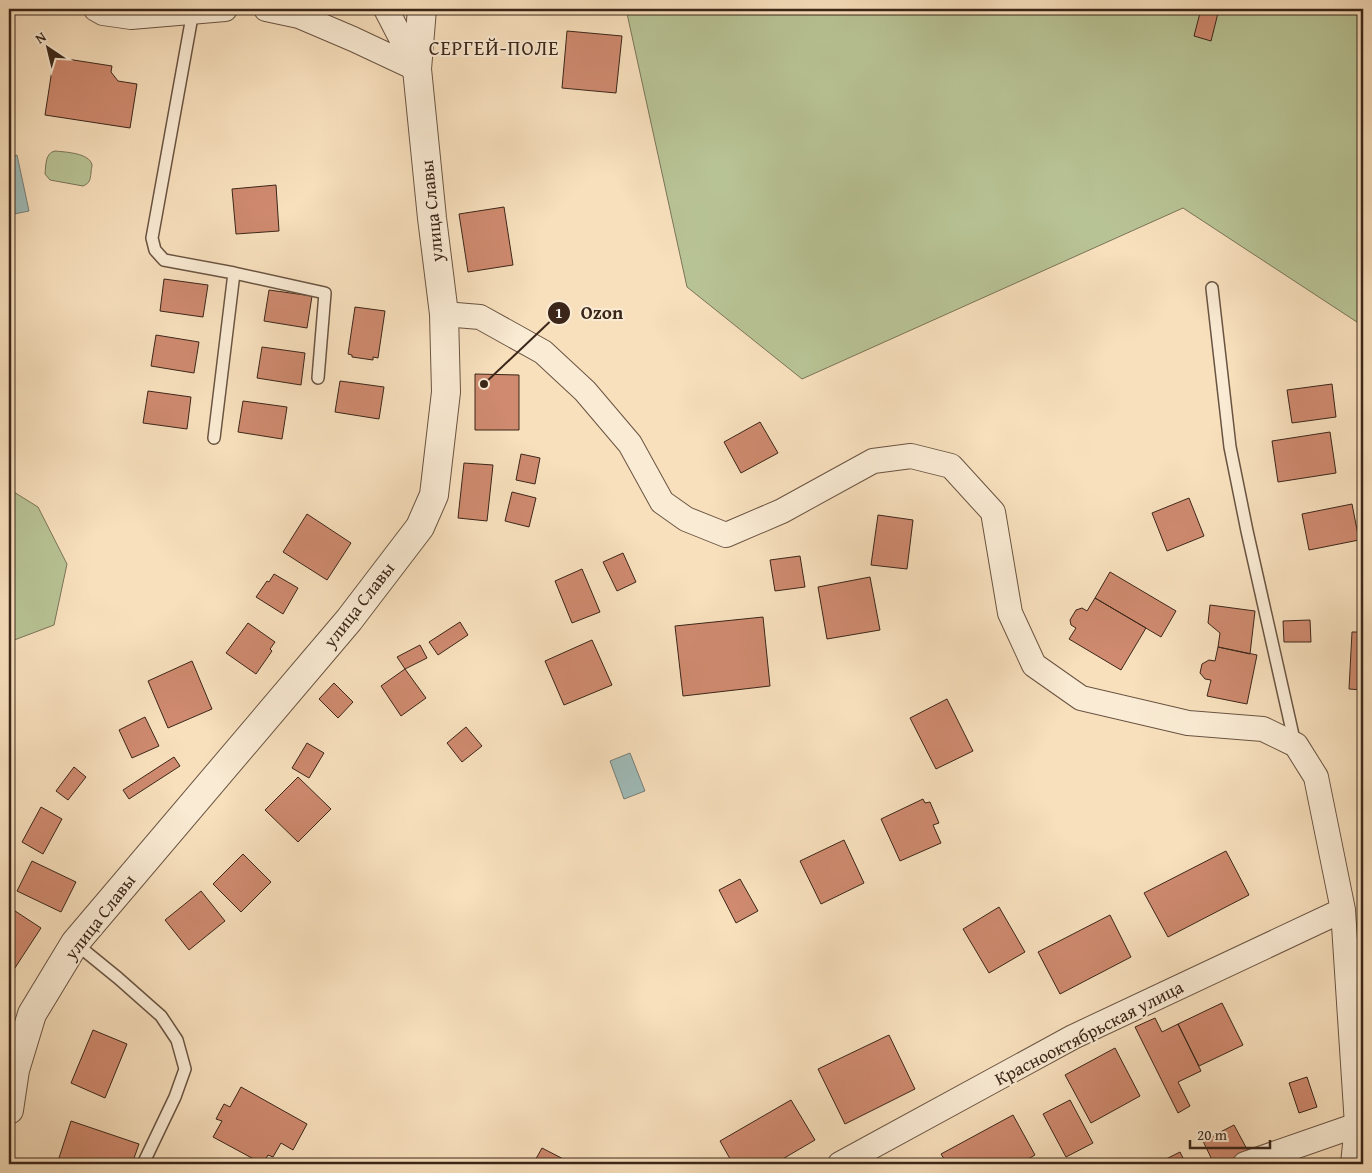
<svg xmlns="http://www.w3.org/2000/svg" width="1372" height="1173" viewBox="0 0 1372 1173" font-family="'Gentium Book Plus',serif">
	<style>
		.green { fill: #b8c395; stroke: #7a7457 }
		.water { fill: #9fbbb8; stroke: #777f78 }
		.building { fill: #cf8a6f; stroke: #3b2619 }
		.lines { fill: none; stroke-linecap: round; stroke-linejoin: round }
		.service-casing { stroke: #6a5442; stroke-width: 14 }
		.minor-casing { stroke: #6a5442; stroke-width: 26 }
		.tertiary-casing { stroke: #6a5442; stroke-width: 30 }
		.service { stroke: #faebd4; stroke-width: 11 }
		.minor { stroke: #faebd4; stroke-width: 24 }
		.tertiary { stroke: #faebd4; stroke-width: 28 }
		.labels { text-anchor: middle; stroke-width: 4; stroke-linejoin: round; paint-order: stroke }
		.street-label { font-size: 18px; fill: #3b2619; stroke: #faebd4 }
		.quarter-label { font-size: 20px; letter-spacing: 1px; fill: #3b2619; stroke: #faebd4 }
		.leader { fill: none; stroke: #3b2619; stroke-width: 2 }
		.callout-dot { fill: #3b2619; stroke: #faebd4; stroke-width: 2 }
		.mark-label { font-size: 15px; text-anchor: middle; font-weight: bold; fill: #fff }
		.callout-label { font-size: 19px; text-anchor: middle; font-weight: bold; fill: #3b2619; stroke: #faebd4; stroke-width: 4; stroke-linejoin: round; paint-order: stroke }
	</style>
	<rect width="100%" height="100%" fill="#f8e0bd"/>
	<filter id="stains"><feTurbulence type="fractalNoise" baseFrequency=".004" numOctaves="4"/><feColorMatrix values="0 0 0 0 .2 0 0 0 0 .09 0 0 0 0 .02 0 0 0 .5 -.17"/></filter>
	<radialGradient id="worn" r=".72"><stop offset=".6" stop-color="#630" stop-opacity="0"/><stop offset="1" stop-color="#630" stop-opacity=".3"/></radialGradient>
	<path class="green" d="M626,9H1363V326L1183,208L802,379L687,287Z
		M55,151C65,152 90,153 92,165C92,167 91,170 91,173C90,180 90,183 83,186L50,180L45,174C46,165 45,153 55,151Z
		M9,489L38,507L67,564L54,625L9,642Z"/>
	<path class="water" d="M17,155L29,211L9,215V157Z
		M630,753L645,791L624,799L610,761Z"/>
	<path class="building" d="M1201,9H1219L1211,41L1194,36Z
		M567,31L622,36L616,93L562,88Z
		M54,57L112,66L111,72L118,81L137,84L130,128L45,115Z
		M276,185L279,231L236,234L232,189Z
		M504,207L513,265L468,272L459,214Z
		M164,279L208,285L203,317L160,311Z
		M269,290L312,296L307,328L264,321Z
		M355,307L385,311L378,358L373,357V360L352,357V355L348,354Z
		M156,335L199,342L194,373L151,366Z
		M262,347L305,353L301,385L257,378Z
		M475,374L519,375V430H475Z
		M340,381L384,387L379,419L335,412Z
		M1332,384L1336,417L1292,423L1287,390Z
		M148,391L191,397L187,429L143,423Z
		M243,401L287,407L282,439L238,432Z
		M760,422L778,453L741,473L724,442Z
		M1330,432L1336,473L1278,482L1272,441Z
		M521,454L540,458L535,484L516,480Z
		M464,463L493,465L487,521L458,518Z
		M512,492L536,498L529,527L505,521Z
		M1189,498L1204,536L1167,551L1152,513Z
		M1352,504L1359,540L1309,550L1302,514Z
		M307,514L351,543L327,580L283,552Z
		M878,515L913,520L907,569L871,565Z
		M623,553L636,582L617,591L603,562Z
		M800,556L805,587L775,591L770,560Z
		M582,569L600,612L572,623L555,581Z
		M1110,572L1176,611L1161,637L1095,598Z
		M274,574L298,588L283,614L256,597L267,581L269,582Z
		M870,577L880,630L827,639L818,587Z
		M1095,598L1146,628L1121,670L1069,639L1076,628L1071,625L1070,620L1076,610L1082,608L1087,611Z
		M1210,605L1255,611L1250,654L1218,647L1220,633L1208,623Z
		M763,617L770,686L683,696L675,626Z
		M1310,620L1311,642H1284L1283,621Z
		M460,622L468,635L438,655L429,642Z
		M248,623L275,642L270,649L272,651L256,674L226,653Z
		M1352,632H1363V690L1349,689Z
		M592,640L612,685L564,705L545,661Z
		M420,645L427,658L405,669L397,657Z
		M1218,647L1257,655L1247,704L1207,696L1211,680L1205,679L1200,673L1202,664L1209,660L1215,661Z
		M192,661L212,709L168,728L148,681Z
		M405,669L426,698L401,716L381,686Z
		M334,683L353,702L338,718L319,699Z
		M947,699L973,751L936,769L910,718Z
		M145,717L159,746L132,758L119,730Z
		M466,727L482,746L462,762L447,743Z
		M307,743L324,753L309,778L292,768Z
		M174,757L180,766L129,799L123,790Z
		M74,767L86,777L68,800L56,791Z
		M298,777L331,809L298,842L265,810Z
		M923,799L925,803L930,802L939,823L933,825L941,843L900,861L881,819Z
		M1360,799H1363V828Z
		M41,807L62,819L43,854L22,842Z
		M844,840L864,883L821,904L800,861Z
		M1226,851L1249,895L1168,937L1144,893Z
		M243,854L271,882L241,912L213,884Z
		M32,861L76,882L61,912L17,891Z
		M740,879L758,911L736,923L719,890Z
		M201,891L225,921L189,950L165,920Z
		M9,907L41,928L9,977Z
		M999,907L1025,952L989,973L963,929Z
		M1110,915L1131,957L1060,994L1038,952Z
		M1222,1003L1243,1045L1199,1066L1178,1024Z
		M1155,1018L1162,1032L1178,1024L1201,1071L1178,1082L1190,1106L1178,1113L1135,1027Z
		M93,1030L127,1044L105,1098L71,1083Z
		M889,1035L915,1089L845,1124L818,1069Z
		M1115,1048L1140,1096L1091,1123L1065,1075Z
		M1307,1077L1317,1107L1299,1113L1289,1083Z
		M241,1087L307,1124L293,1150L281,1143L273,1157L268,1155L263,1164L213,1137L222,1121L216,1119L224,1104L230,1107Z
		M791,1100L815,1140L774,1164H733L720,1141Z
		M1070,1100L1093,1143L1066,1157L1043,1114Z
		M1013,1115L1035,1155L1019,1164H947L941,1154Z
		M71,1121L139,1144L132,1164H68L58,1161Z
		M1234,1125L1248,1151L1222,1164H1214L1203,1141Z
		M542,1148L573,1164H533Z
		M1180,1152L1186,1164H1158V1163Z"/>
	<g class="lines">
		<defs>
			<path id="service" d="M193,11L152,238L155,250L164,260L234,273L214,438
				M234,273L325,293L318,378
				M1212,288L1230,447L1247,531L1295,744
				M75,943L118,978L161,1016L177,1040L185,1069L175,1097L143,1164"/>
			<path id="minor" d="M96,9L103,13L131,17L225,9
				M266,9L299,16L353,39L417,69
				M386,9L417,69
				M444,314L480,317L543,352L585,391L630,444L662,502L686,519L726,535L782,511L873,461L911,456L951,466L993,512L1010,613L1034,665L1081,698L1188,723L1263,729L1296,745L1316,777L1343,910L1357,1125L1353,1164
				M840,1164L1073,1037L1343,910
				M1245,1164L1357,1125"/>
			<path id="tertiary" d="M9,1110L15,1070L32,1014L75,943L349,620L420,527L434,495L446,392L444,314L432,218L417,69L422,9"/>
		</defs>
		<use href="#service" class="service-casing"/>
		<use href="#minor" class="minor-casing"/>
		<use href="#tertiary" class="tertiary-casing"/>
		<use href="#service" class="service"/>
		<use href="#minor" class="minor"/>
		<use href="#tertiary" class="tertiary"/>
	</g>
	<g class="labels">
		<g class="street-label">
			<text transform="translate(432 211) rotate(-96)" y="6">улица Славы</text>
			<text transform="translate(359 605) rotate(-52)" y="6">улица Славы</text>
			<text transform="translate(100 917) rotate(-52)" y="6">улица Славы</text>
			<text transform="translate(1089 1033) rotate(-27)" y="6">Краснооктябрьская улица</text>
		</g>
		<g class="quarter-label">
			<text x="494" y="55">СЕРГЕЙ-ПОЛЕ</text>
		</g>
	</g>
	<path class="leader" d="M484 384L559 313"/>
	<g class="callout-dot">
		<circle cx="484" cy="384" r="5"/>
		<circle cx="559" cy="313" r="12"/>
	</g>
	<g class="mark-label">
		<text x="559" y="318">1</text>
	</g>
	<g class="callout-label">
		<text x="602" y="319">Ozon</text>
	</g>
	<rect width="1372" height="1173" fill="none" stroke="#f8e0bd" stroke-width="30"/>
	<rect x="10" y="10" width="1352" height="1153" fill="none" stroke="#3b2619" stroke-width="2.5"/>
	<rect x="15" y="15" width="1342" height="1143" fill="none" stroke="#3b2619"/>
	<g transform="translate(48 48) rotate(325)" stroke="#faebd4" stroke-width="4" paint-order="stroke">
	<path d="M0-4L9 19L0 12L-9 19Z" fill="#3b2619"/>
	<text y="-8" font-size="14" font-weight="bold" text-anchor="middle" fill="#3b2619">N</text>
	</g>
	<path d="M1190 1140v8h80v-8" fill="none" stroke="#3b2619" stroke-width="2.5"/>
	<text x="1197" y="1140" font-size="15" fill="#3b2619" stroke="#faebd4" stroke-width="4" paint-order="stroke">20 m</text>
	<rect width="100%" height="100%" filter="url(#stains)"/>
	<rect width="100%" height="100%" fill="url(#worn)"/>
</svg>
